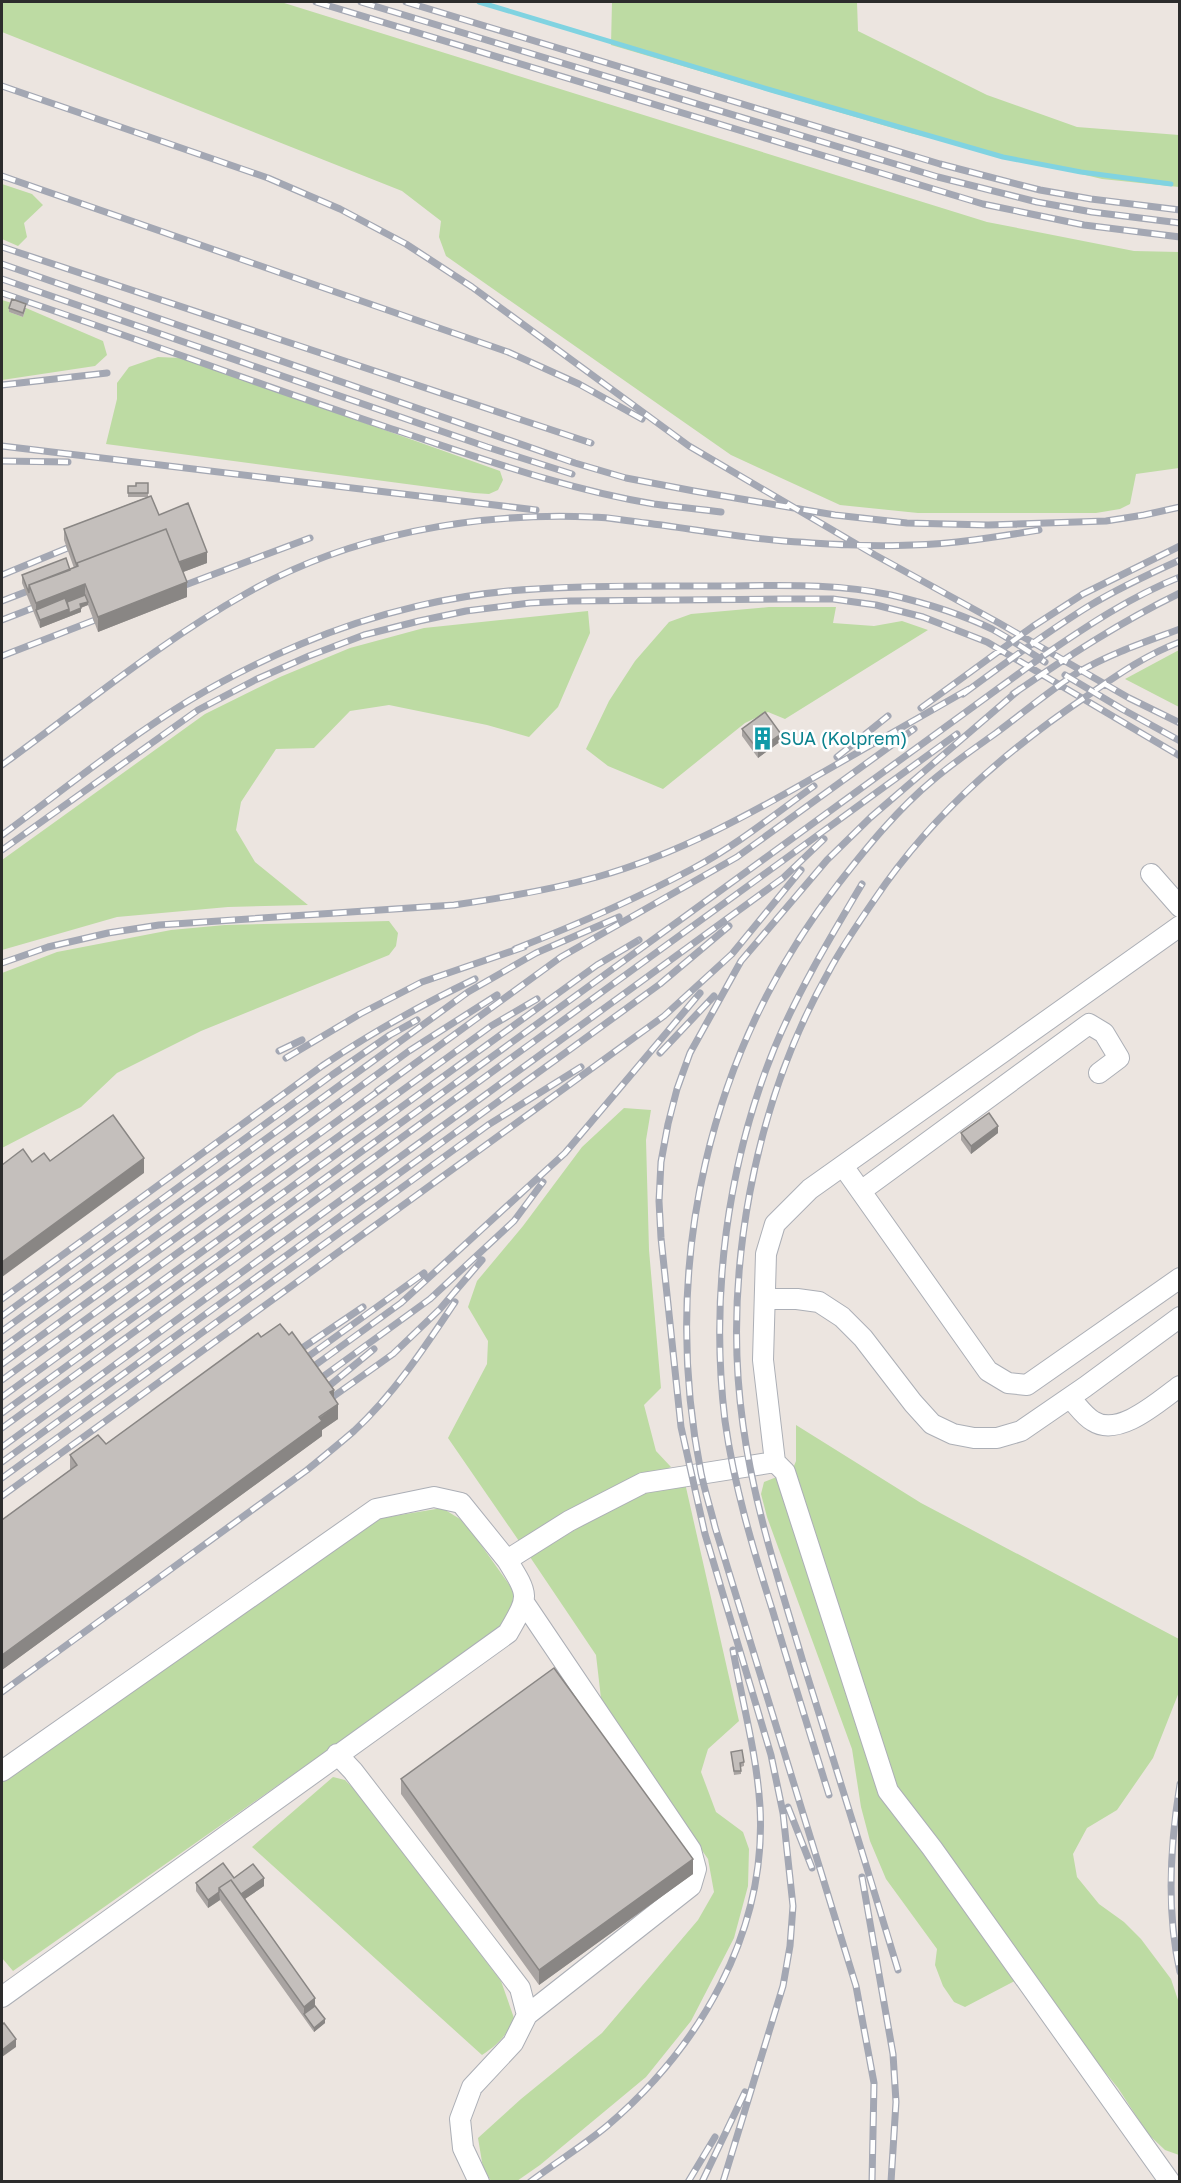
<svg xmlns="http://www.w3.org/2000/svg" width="1181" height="2183" viewBox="0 0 1181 2183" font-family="'Golos Text',sans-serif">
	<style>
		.green { fill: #bddba3 }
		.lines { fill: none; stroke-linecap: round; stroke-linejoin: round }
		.stream { stroke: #80d3e1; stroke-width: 5 }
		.minor-casing { stroke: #acafb6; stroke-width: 22 }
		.minor { stroke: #fff; stroke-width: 20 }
		.rail-casing { stroke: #a3a7b3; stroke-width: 7 }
		.rail { stroke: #fff; stroke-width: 4.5; stroke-dasharray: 14; stroke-linecap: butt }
		.wall { fill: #a9a4a2 }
		.shaded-wall { fill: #898684 }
		.building { fill: #c4bfbc; stroke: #898684; stroke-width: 1.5 }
		.labels { text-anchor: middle; stroke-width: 5; stroke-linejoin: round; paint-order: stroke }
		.culture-label { font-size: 18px; fill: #0d838f; stroke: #fff; text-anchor: start }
	</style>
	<rect width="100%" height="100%" fill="#ece5e0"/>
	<path class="green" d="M2,2H281L987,222L1134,251L1179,252V468L1136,474L1130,504L1120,509L1096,513H918L840,505L731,455L446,256L439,237L441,221L402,191L2,32Z
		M612,2H857L858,31L987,95L1077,127L1179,135V187L1102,179L910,133L611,45Z
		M2,184L32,194L43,205L24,223L27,237L18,246L2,239Z
		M2,300L12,303L9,312L23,317L26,308L103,341L107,355L95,366L2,380Z
		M158,357L182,358L500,471L503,480L498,490L489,494L474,493L106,444L117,399V383L129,367Z
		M769,607H836L833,623L874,626L902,621L928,630L785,719L768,712L745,723L663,789L608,766L586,749L609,701L635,661L669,622L691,614Z
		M588,611L590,633L558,707L529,737L487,725L389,705L350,711L314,748L276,749L241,802L236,830L255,862L308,905L228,907L117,917L2,950V860L205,714L280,677L350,648L424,628Z
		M1179,650V707L1125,679Z
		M389,921L398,933L396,946L389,955L201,1031L117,1073L81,1107L2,1148V973L57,952L171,930L225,925Z
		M624,1108L651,1110L646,1140L649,1250L661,1388L644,1405L656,1451L671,1467L593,1498L521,1544L448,1438L487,1364L488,1341L468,1307L477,1281L523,1226L582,1147Z
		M796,1425L921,1503L1179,1639V1692L1153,1758L1117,1810L1087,1828L1073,1854L1077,1877L1099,1904L1124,1922L1141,1939L1171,1979L1180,2006L1179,2155L1165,2150L1148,2134L1118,2088L1026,1975L965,2007L954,2002L943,1986L935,1965L937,1949L886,1879L870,1841L861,1807L852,1749L767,1517L761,1494L764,1482L792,1471L796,1461Z
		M685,1483L739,1721L708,1749L701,1772L716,1812L743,1832L749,1849L748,1886L734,1938L691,2021L646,2077L540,2165L517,2181H491L483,2168L478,2138L521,2099L602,2033L698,1920L714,1892L708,1859L602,1707L596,1655L530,1557L644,1488Z
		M442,1508L460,1519L474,1535L513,1590L514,1603L499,1630L13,1971L2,1958V1780L376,1519Z
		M333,1777L345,1780L355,1790L501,1981L514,2018C507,2036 497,2045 482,2055L252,1847Z"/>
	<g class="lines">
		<path class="stream" d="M479,2L771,90L1003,157L1081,172L1171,184"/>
		<defs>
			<path id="minor" d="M1151,874L1180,907
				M843,1166L988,1371L1008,1383L1027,1385L1180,1278
				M861,1191L1089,1024L1104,1033L1119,1058L1099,1073
				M765,1299H797L819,1302L842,1317L863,1338L913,1403L932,1424L953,1434L974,1438H997L1021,1431L1085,1387L1180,1317
				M1070,1398C1077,1405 1084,1416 1093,1421C1119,1438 1159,1401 1180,1386
				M775,1462L763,1360L766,1254L775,1224L810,1189L1180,926
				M525,1604L691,1850L696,1869L691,1886L527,2015
				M337,1754L353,1771L520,1988L527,2015L513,2043L472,2087L460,2119L463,2148L479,2182
				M2,1771L376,1509L434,1497L461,1503L507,1560L569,1521L643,1483L775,1462L785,1472L888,1791L932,1848L1170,2182
				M2,1997L508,1633C529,1596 530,1597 507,1560"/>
		</defs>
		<use href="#minor" class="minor-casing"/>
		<use href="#minor" class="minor"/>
		<defs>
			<path id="rail" d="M316,2L983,204L1084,225L1180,237
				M361,2L938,177L1037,202L1092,212L1180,223
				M406,2L940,164L1040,190L1091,199L1180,210
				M2,86L268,178L340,209L406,244L472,287L689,446L875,555L999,623L1129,698L1180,723
				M2,176L508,352L579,384L642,419
				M2,247L591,443
				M2,264L575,463L626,478L694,491L835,515L907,523L988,525L1106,521L1144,515L1180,507
				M2,279L487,447L572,474
				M2,293C132,337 261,385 392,429C478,457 564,489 654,504C676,507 699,509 721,512
				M2,385L107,373
				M2,446L536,510
				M2,461L68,462
				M2,575L82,542
				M172,590L310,538
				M2,601L41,586
				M2,620L46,603
				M2,656L108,615
				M1065,675L1122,709L1180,741
				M963,694C1004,664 1045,633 1089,606C1117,589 1149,574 1180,560
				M1013,694C1067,657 1120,622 1180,593
				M921,708L1032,627L1083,594L1180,546
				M837,757L888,716
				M2,765C82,707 160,642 247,593C348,535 475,512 591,517C609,517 627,521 646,523C692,529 738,537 784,541C826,544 869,547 912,545C954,544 996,537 1039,530
				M2,835C63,790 126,739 190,700C225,679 263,660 301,644C374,613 457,593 536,589C594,585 653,586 711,586C771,586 832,582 891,595C925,603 961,614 992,629C1010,639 1028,651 1045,662
				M2,850L198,710L255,680L309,656L364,635L419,621L466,611L530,603L570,601L784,599H833L876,605L923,617L987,642L1180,756
				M515,949C576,925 636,899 694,868C737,845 775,814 814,786
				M2,963L48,947L108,933L159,925L454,905C502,898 550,890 597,877C679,854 754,812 827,770C874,743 922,716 969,689
				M279,1051L302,1040
				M660,1053L714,996
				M286,1058L360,1014L422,982L524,947
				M377,1091L561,957L737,857L914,729
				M2,1299L322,1066C371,1033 421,1005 475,979
				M2,1316L332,1075L390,1035L417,1020
				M2,1331L468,992L536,953L619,917
				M2,1348L409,1051L497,995
				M289,1357L363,1307
				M2,1364L384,1087
				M295,1366L424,1273
				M303,1374L401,1303L565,1153L700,993
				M2,1380L491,1026L537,999
				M310,1386L430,1299L514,1221L543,1182
				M318,1395L374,1349
				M2,1397L597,965L639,940
				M320,1406L393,1354L440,1309L482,1260
				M2,1413L1043,656C1087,626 1130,597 1180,577
				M2,1428L957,734
				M2,1447L783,878L824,839
				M2,1462L660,984L729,926
				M2,1478L488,1125L581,1067
				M2,1496L664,1016L732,954L801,870
				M2,1692L307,1470C323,1457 339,1444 354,1431C394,1394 425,1347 455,1302
				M1180,1784C1170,1846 1166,1911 1180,1972
				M829,1795C810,1734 791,1673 773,1612C753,1549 734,1486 725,1421C710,1297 727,1165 774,1049C798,991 830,938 862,884
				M788,1807L812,1868
				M862,1877L893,2054L896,2102L891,2182
				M898,1970C867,1867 835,1765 803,1662C780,1584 754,1506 743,1425C722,1276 754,1104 828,973C845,941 866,912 886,883C940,808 1011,747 1087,696C1116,676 1147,654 1180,642
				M530,2182C555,2163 583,2146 607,2126C700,2047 767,1932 760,1807C757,1755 742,1701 733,1650
				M688,2182L715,2137
				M702,2182L745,2092
				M723,2182L783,1986L790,1946L793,1906L783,1813L771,1755L705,1534L681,1427L661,1238L659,1201L661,1162L668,1124L677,1089L690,1053L741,961L827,860L871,817L1020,689
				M872,2182L874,2083L856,1986L715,1527C711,1510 705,1492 701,1473C660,1264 708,1051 839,883C867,847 898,809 933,780C953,763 975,748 996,733C1023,713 1049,691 1077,673C1109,654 1145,642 1180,629"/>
		</defs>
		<use href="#rail" class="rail-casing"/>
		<use href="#rail" class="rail"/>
	</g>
	<path class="wall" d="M9,308H26L23,317L9,312Z
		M148,483V496L159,515L207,563L183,572L187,597L98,632L88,605L81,608V612L40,628L22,583V575L70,570L74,568L64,540V529L147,497H128V486H136Z
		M742,729L781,741L758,758L742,736Z
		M961,1133H998L971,1154L961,1140Z
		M261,1337L334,1398L338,1419L322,1430V1436L2,1670V1520L70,1470V1455L106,1444Z
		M731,1752L744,1762V1766L741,1767V1774L734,1775Z
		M401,1779L693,1874L539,1985L401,1794Z
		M234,1878L264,1886L245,1899L315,2006L325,2023L314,2032L220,1900L208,1908L196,1891V1883Z"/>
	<path class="shaded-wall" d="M207,552V563L178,574V563Z
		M187,582V597L98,632V617Z
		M85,584V598L36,610V603Z
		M88,602V605L80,608V604Z
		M81,608V612L40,628V620L69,609Z
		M781,734V741L758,758V750Z
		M998,1126V1133L971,1154V1146Z
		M144,1158V1173L2,1277V1262Z
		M334,1390V1405L330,1392Z
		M338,1404V1419L322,1430V1436L2,1670V1655Z
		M693,1859V1874L539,1985V1970Z
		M264,1878V1886L239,1903V1896Z
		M219,1892L220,1900L208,1908V1900Z
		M315,1998V2010L304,2014V2018V2007Z
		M325,2019V2023L314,2032V2028Z
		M16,2039V2047L2,2057V2050Z"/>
	<path class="building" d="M12,299L26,304L23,313L9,308Z
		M136,483H148V493H128V486H136Z
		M151,496L159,515L188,503L207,552L179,562L166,529L77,563V566L64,529Z
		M166,529L187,582L98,617L85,584L36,603L29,585L78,566L77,563Z
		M66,558L70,570L29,585V593L22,575Z
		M85,595L88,602L80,604L81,608L69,613V609L67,602Z
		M65,598L69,609L40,620L36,610Z
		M765,712L781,734L758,750L742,729Z
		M989,1113L998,1126L971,1146L961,1133Z
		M113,1115L144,1158L2,1262V1165L23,1149L32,1162L44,1153L50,1161Z
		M280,1324L289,1335L292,1332L334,1390L330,1392L338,1404L319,1417L322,1421L2,1655V1520L77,1465L70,1455L98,1435L106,1444L258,1333L261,1337Z
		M554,1668L693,1859L539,1970L401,1779Z
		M742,1750L744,1762L740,1763L741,1771H734L731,1752Z
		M223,1863L234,1878L253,1864L264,1878L241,1894L231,1880L219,1888V1892L208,1900L196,1883Z
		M231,1880L315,1998L304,2007L219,1888Z
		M315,2006L325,2019L314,2028L304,2014Z
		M4,2023L16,2039L2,2050V2025Z"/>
	<defs>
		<symbol id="building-bare" viewBox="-9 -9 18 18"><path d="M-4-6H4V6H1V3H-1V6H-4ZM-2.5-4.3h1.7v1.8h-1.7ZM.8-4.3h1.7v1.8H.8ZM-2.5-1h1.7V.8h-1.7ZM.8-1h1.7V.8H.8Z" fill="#0f9aa8" stroke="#fff" stroke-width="2.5" paint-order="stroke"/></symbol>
	</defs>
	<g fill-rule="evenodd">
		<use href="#building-bare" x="746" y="722" width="33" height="33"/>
	</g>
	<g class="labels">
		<g class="culture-label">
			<text x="780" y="745">SUA (Kolprem)</text>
		</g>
	</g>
	<rect width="1181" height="2183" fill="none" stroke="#2c2c2c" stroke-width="6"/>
</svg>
